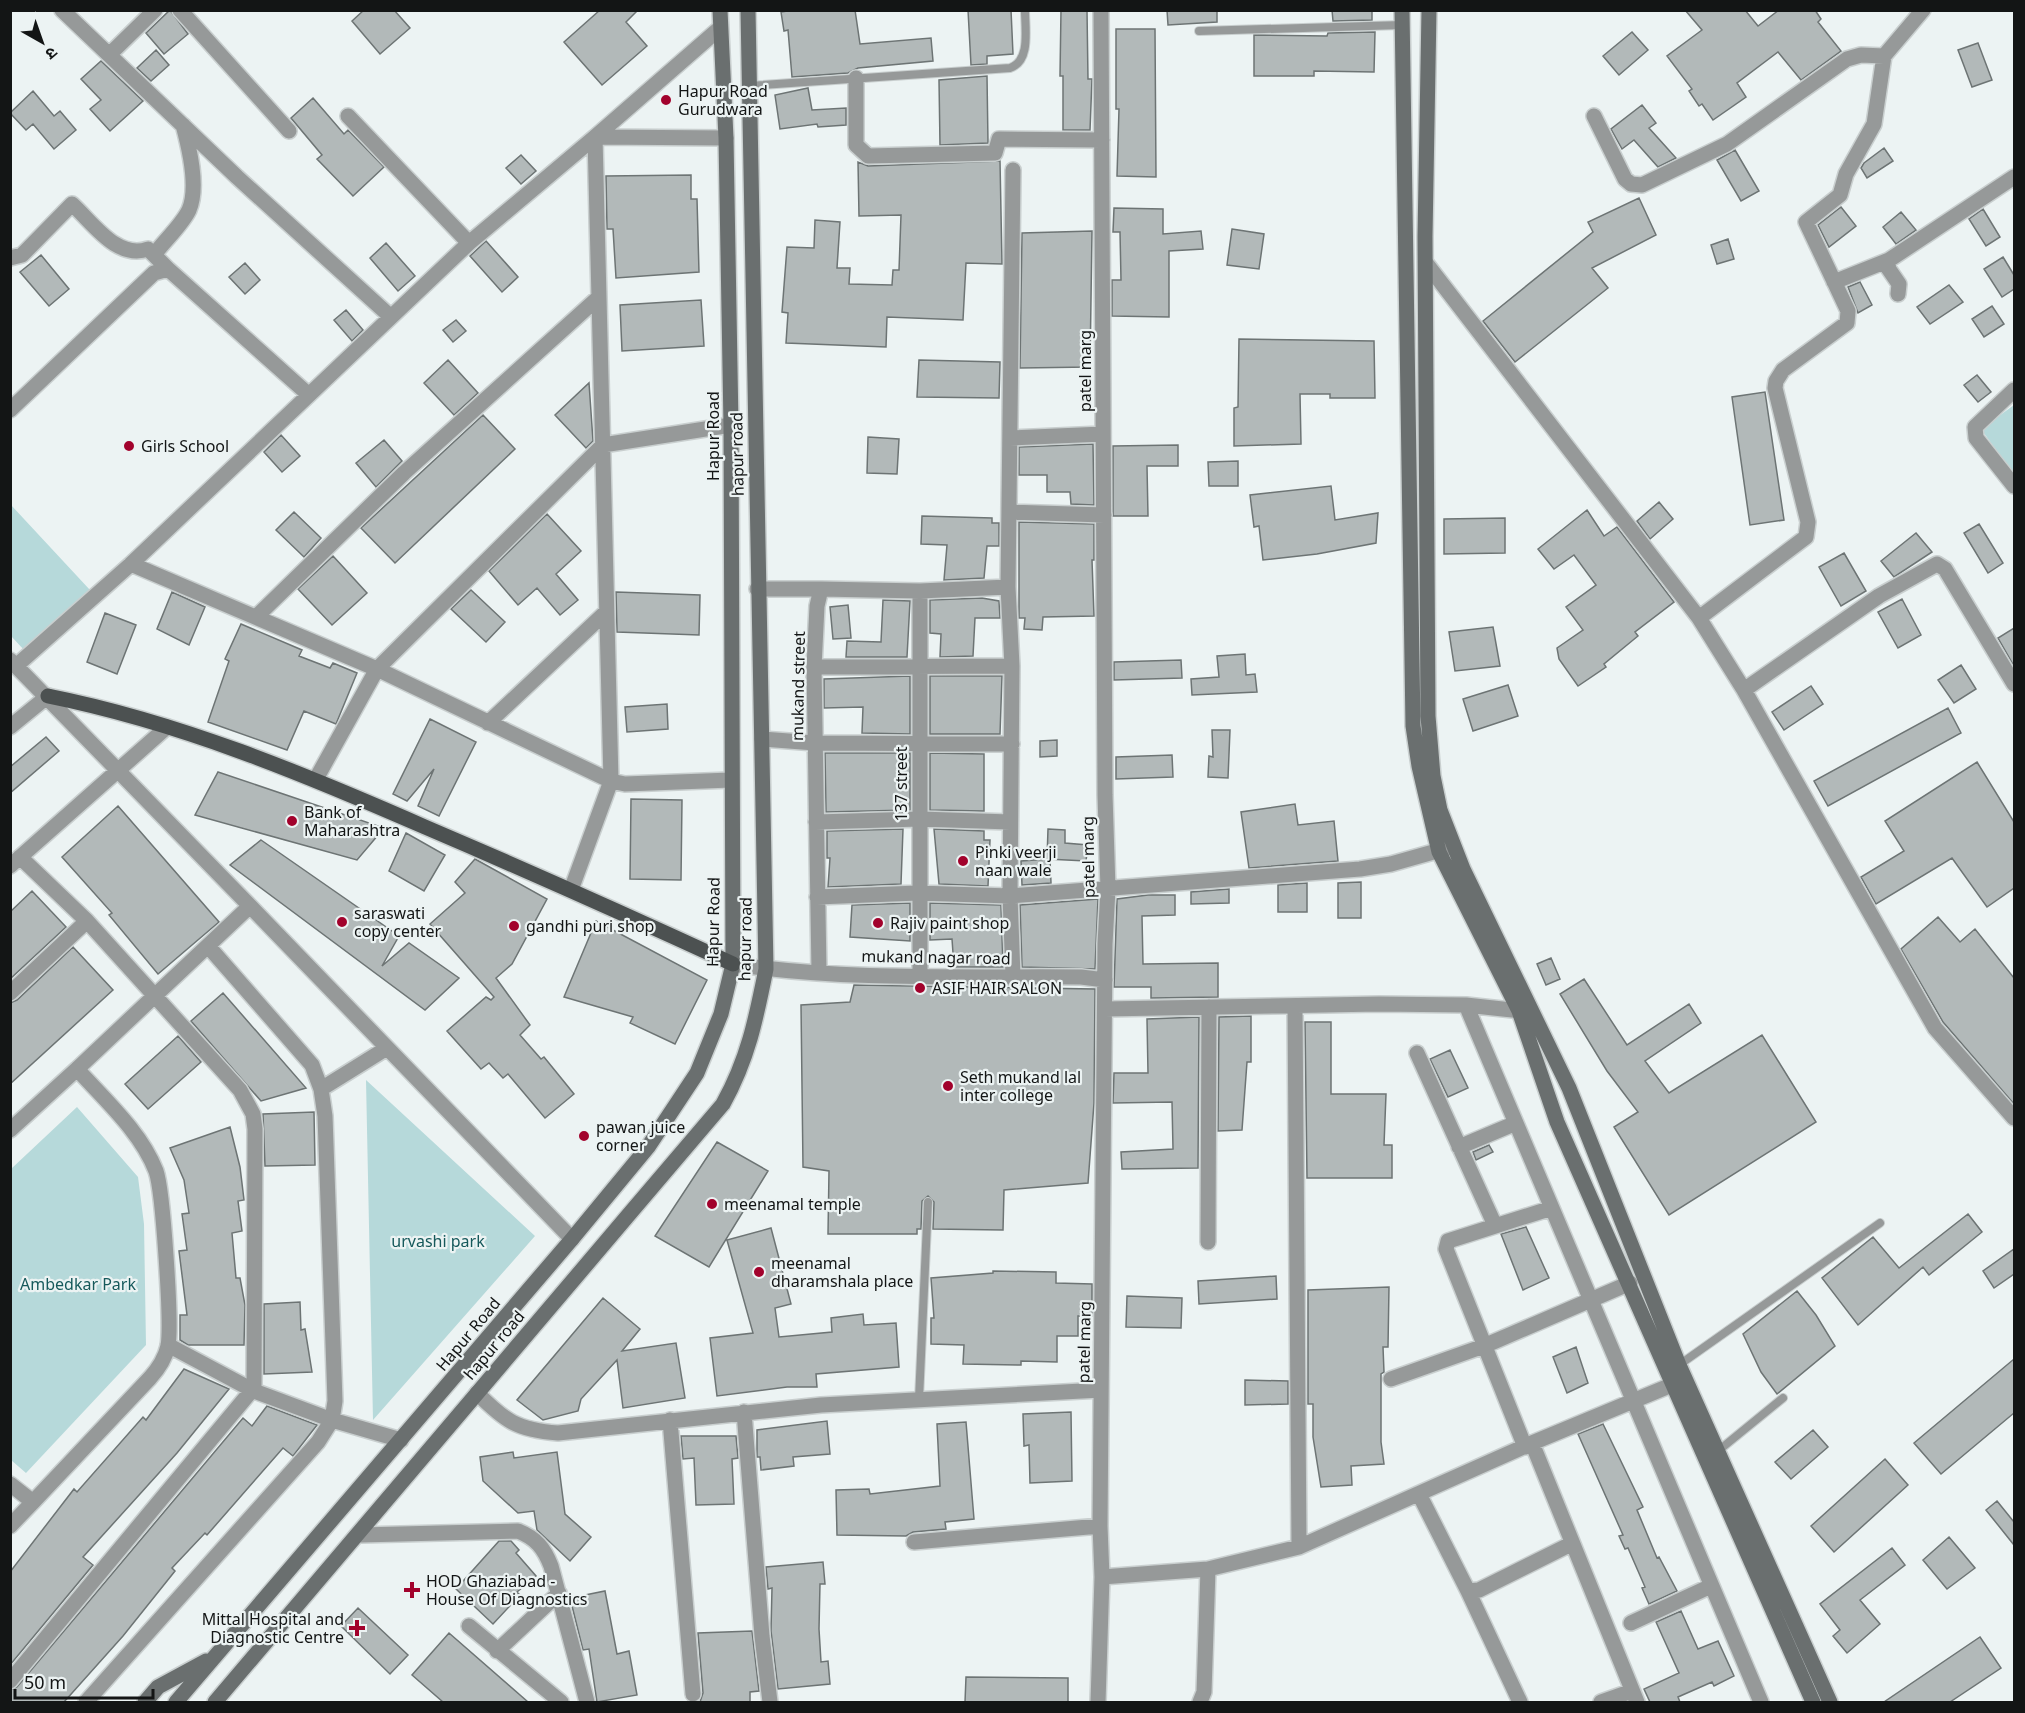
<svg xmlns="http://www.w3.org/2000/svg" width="2025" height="1713" viewBox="0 0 2025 1713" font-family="'Noto Sans','Noto Sans Devanagari',sans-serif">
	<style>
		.green { fill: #b6d9da }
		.building { fill: #b2b9b9; stroke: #6d7474; stroke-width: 1.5 }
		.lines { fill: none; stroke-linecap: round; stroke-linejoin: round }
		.lane-casing { stroke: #c9cfcf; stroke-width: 10 }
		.street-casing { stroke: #c9cfcf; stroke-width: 18 }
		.secondary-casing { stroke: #c9cfcf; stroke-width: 18 }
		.primary-casing { stroke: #c9cfcf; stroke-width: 18 }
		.lane { stroke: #969999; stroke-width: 8 }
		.street { stroke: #969999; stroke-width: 15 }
		.secondary { stroke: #6a6f6f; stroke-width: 15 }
		.primary { stroke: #4c5151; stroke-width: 15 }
		.poi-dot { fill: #a2022c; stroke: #ecf3f3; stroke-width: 2 }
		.labels { text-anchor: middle; stroke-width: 4.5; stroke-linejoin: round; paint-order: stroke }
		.poi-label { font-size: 16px; fill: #131515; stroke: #ecf3f3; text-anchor: start }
		.street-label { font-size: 16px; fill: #131515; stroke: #ecf3f3 }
		.park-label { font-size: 16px; fill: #16595b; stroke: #ecf3f3 }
	</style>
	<rect width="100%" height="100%" fill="#ecf3f3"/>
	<path class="green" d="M2014,405V475L1981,429Z
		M11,505L90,590L25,651L11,636Z
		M366,1080L535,1236L373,1420Z
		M77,1107L138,1177L144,1224L146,1345L26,1473L11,1460V1169Z"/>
	<path class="building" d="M170,10L188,34L164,54L146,33Z
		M364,10H394L410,28L380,54L352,21Z
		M600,10H638L626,22L647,46L602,85L564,42Z
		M794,10H855L860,44L931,38L933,61L858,68L848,73L792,77L788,30L784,31L781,12Z
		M968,10H1011L1013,54L987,56V64L971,65Z
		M1061,10H1087L1088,79H1092L1090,130H1063V76H1060Z
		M1167,10H1217V22L1168,25Z
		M1332,10H1372V20L1333,21Z
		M1685,10H1745L1758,26L1779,10H1815L1821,19L1818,22L1841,51L1801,80L1778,52L1737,83L1746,97L1713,120L1702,104L1699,106L1689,91L1692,89L1667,56L1702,30Z
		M1116,29H1155L1156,177L1117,176L1119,109H1116Z
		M1375,32L1374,72L1314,71V76H1254V35L1327,36L1328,33Z
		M1632,32L1648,50L1619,75L1603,56Z
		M1978,43L1992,80L1972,87L1958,50Z
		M156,50L169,65L151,81L137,68Z
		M101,61L143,101L110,131L90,109L101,100L81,79Z
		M987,76L988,143L940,145L939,80Z
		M808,88L812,110L846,108V125L818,127L817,124L780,129L775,95Z
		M33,91L54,116L60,111L76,130L54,149L33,124L26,130L10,113Z
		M313,98L344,134L348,130L384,167L353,196L317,159L322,155L291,118Z
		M1642,105L1656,123L1649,128L1676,158L1658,167L1634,140L1622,149L1611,129Z
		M1884,148L1893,161L1867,178L1861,168L1864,163Z
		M1735,150L1759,191L1741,201L1717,160Z
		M521,155L536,171L521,184L506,168Z
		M1000,161L1002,264L966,263L963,320L887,317L886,347L786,343L788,313L782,312L787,247L814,248L815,220L840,222L837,268H850L849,284L892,285L893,270H899L901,215L859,216L858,162L868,166Z
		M691,175V199H697L699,272L616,278L613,229H607L606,176Z
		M1639,198L1656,235L1592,268L1608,288L1515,362L1483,321L1593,232L1588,222Z
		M1841,207L1856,226L1829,247L1818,225Z
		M1114,208L1163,209V234L1201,231L1203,249L1169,251V317L1112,316V280H1121L1120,232H1113Z
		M1983,209L2000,237L1986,246L1969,219Z
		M1901,212L1916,230L1896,244L1883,227Z
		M1232,229L1264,234L1259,269L1227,265Z
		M1092,231L1090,367L1020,368L1022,233Z
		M1728,239L1734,259L1717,264L1711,245Z
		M486,241L518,277L502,292L470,256Z
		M386,243L415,276L398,291L370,258Z
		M41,255L69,289L49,306L20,272Z
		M2003,257L2014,275V289L2002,297L1984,269Z
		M245,263L260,280L245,294L229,277Z
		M1860,282L1872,305L1858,313L1848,287Z
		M1949,285L1963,302L1930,324L1917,307Z
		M701,300L704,346L622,351L620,305Z
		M1992,306L2004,324L1984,337L1972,319Z
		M346,310L363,330L352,341L334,320Z
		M456,320L466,331L453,342L443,330Z
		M1239,339L1374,341L1375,398H1330V394H1300L1301,444L1234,446V408L1238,407Z
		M448,360L478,393L454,415L424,383Z
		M919,360L1000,362L999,398L917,397Z
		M1977,375L1991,392L1978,402L1964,385Z
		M589,383L593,441L586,448L555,415Z
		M1765,392L1784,520L1750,525L1732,397Z
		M483,415L515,449L395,563L361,528Z
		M281,435L300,456L282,472L264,452Z
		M868,437L899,439L897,474L867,473Z
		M384,440L402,461L376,487L356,463Z
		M1093,444L1094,505L1071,504L1070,492H1047V475H1019V447Z
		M1178,445V466H1147L1148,516H1113V446Z
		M1238,461V486H1209L1208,462Z
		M1331,486L1335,520L1378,513L1376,543L1317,554L1263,560L1259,526L1254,527L1250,495Z
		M1659,502L1673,519L1650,539L1637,521Z
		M1587,510L1604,536L1617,527L1674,602L1635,632L1638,636L1604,664L1606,667L1578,686L1559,659L1557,648L1583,630L1566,607L1596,585L1574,555L1554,569L1538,549Z
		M294,512L321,538L304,557L276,530Z
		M547,514L581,551L556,574L578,600L560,615L537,588L518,605L489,571Z
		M922,516L992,518V523H999V546H987L984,578L944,580L947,545L921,544Z
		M1505,518V553L1444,554V519Z
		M1019,522L1094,524V560H1092L1094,616L1043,617L1042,630L1024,629L1025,618H1019Z
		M1979,524L2003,563L1988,573L1964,533Z
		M1916,533L1932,552L1894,577L1881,561Z
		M1844,553L1866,591L1841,606L1819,567Z
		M333,556L367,593L332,625L298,589Z
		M471,590L505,622L486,642L451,609Z
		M172,592L205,607L189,645L157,629Z
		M616,592L700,595L699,635L617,632Z
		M982,598L999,601L1000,618H975L973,656L940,657L941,634L930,633V600Z
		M1902,599L1921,635L1898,648L1878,612Z
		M883,600L910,601L907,657H846L847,641L881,642Z
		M848,605L851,638L833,639L830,607Z
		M105,613L136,625L117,674L87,662Z
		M241,624L302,650L299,656L330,668L333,663L357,673L336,724L304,711L287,750L208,722L229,661L225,659Z
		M1493,627L1500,666L1455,671L1449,632Z
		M2014,628V666L1998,638Z
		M1245,654L1246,675L1255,674L1257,692L1192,695L1191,679L1219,677L1217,656Z
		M1181,660L1182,678L1114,680V662Z
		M1961,665L1976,689L1954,703L1938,680Z
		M910,676V734L862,733L863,707L824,708V679Z
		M930,676H1002L1000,734H930Z
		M1508,685L1518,716L1473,731L1463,699Z
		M1811,686L1823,704L1784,730L1772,712Z
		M667,704L668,729L627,732L625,707Z
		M1948,708L1961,733L1828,806L1814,781Z
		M430,719L476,742L439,816L418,806L434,769L407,801L393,794Z
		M1212,730H1230L1228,778L1208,777L1209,756L1213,757Z
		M46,737L59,751L10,793V767Z
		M1057,740V756L1040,757V741Z
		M825,753H910V810L826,812Z
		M930,753L984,754V811L930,810Z
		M1172,755L1173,777L1116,779V757Z
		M1977,762L2014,822V888L1987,907L1952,858L1876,904L1861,877L1904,851L1885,821Z
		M218,772L384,828L357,860L195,815Z
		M631,799L682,800L681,880L630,879Z
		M1295,804L1298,825L1334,821L1338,861L1249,868L1241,812Z
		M118,806L219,922L158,974L109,915L112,913L62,857Z
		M903,829L901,884L828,887L830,858H827V831Z
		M934,829L984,831V840H990L988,886L939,884Z
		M1048,829L1065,830V843L1088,845L1086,861L1047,859Z
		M406,833L445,855L424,891L389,871Z
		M261,840L399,936L382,966L409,943L459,978L425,1010L230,865Z
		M475,859L547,899L512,964L496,978L530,1025L520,1035L541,1059L544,1057L574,1094L545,1118L508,1074L503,1078L489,1063L481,1069L447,1031L486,997L491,1000L494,997L430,924L465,893L455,882Z
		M1050,859L1051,883L1022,885L1021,861Z
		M1361,882V918H1338V883Z
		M1307,883V912H1278V885Z
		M1229,889V903L1191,904V892Z
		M32,891L66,927L10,979V912Z
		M1148,895H1175V915L1142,916L1143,964L1218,963V997L1151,998V987H1114L1117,899Z
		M1098,899L1095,969L1022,967L1020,905Z
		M910,903V941L850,937L852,905Z
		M930,903L1001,905L1003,967H954L952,939L930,940Z
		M1938,917L1960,942L1975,929L2014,978V1104L1943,1022L1901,949Z
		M596,921L707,980L675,1044L630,1023L633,1017L564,997Z
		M73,947L113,990L10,1084V1003L17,1000Z
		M1551,958L1560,979L1546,985L1537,964Z
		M1584,979L1627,1045L1689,1004L1701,1023L1645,1061L1669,1093L1762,1035L1816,1122L1669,1215L1614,1127L1638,1112L1607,1071L1560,994Z
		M854,985L1095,989L1094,1103L1088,1183L1004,1190L1003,1230L933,1229L934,1202L928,1196L922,1201L921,1229H917V1234H828L829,1171L803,1167L801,1005L850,1002Z
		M223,993L306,1088L261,1101L191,1021Z
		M1251,1016V1062H1247L1242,1130L1218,1131L1219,1017Z
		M1199,1017L1198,1168L1122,1169L1121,1152L1173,1149L1172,1102L1113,1103L1114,1073H1148L1147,1019Z
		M1305,1022H1331V1094H1386L1384,1145H1392V1178H1307Z
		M178,1036L201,1062L148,1109L125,1084Z
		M1450,1050L1468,1088L1448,1097L1430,1059Z
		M314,1112L315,1165L265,1166L263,1114Z
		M230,1127L240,1167L244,1200L238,1201L242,1231L232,1233L236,1278H240L245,1305L244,1345H188L180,1340V1315H187L179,1251L187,1250L182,1214L189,1213L184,1180L170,1148Z
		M717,1142L768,1171L709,1267L655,1236Z
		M1489,1145L1493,1152L1476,1160L1473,1152Z
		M1968,1214L1982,1232L1929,1275L1923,1267L1858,1325L1822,1278L1873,1237L1899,1268Z
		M1526,1227L1549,1278L1523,1290L1501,1234Z
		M771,1228L791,1304L775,1308L779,1337L832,1332L831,1318L863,1314L864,1325L896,1323L899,1367L816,1374L817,1387H787L717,1396L710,1338L753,1333L727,1240Z
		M2014,1249V1274L1994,1288L1983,1271Z
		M993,1271L1056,1272V1283L1092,1284V1316H1078V1336H1057V1362L1021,1361V1365L963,1364L964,1345L931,1344V1318H934L931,1278L993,1273Z
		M1276,1276L1277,1299L1199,1304L1198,1281Z
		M1389,1287L1388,1347H1383L1384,1372L1381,1374V1442L1384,1464L1351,1466L1352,1485L1321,1487L1313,1437V1404H1308V1290Z
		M1797,1291L1816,1315L1835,1346L1777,1394L1761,1372L1743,1334Z
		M1127,1296L1182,1298L1181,1328L1126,1327Z
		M603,1298L640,1329L622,1351L676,1343L685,1398L623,1408L617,1360L581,1399L578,1411L543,1420L517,1400Z
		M300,1302L301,1330L305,1329L312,1372L264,1374V1304Z
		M1576,1347L1588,1383L1567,1393L1553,1357Z
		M2014,1359V1413L1941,1474L1914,1443Z
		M184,1369L229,1389L177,1453L83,1557L93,1565L10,1665V1572L74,1489L77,1492L143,1417L146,1420Z
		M1245,1380L1288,1381V1404L1245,1405Z
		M267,1406L317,1425L293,1456L283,1448L207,1535L205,1533L172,1568L175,1571L123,1636L64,1702H10V1690L17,1687L243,1418L252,1426Z
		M1071,1412L1072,1481L1030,1483L1029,1445L1024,1446L1023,1414Z
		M827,1421L830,1454L793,1457L794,1466L761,1470L760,1457H757V1430Z
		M966,1422L974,1519L945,1522L946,1529L913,1532L906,1536L837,1535L836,1490L869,1489L870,1494L940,1486L937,1424Z
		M1603,1424L1643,1507L1637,1510L1657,1558L1659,1557L1677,1591L1649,1604L1642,1588L1645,1587L1628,1548L1625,1549L1619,1536L1623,1535L1578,1434Z
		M1813,1430L1828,1447L1791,1479L1775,1462Z
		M681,1436H736L738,1458L732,1459L734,1504L696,1505L694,1458L683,1459Z
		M513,1452L514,1458L557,1452L565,1514L591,1537L570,1561L537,1530L534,1511L518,1513L483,1481L480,1457Z
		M1885,1459L1908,1485L1834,1552L1811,1526Z
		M1997,1501L2014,1522V1545L1986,1510Z
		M1949,1537L1975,1568L1947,1589L1923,1560Z
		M499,1541H511L519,1550L516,1553L536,1576L517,1592L520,1595L493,1624L456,1589Z
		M1892,1548L1905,1565L1860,1600L1880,1624L1847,1653L1833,1636L1840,1630L1820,1604Z
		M823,1562L825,1584H820L819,1629L821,1662L828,1661L830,1684L778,1689L771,1631L772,1588L768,1589L766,1567Z
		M605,1591L617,1654L629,1651L637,1695L597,1702L589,1649L583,1650L570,1598Z
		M358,1608L408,1655L390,1674L341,1626Z
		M1681,1611L1698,1649L1718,1641L1734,1676L1714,1686L1712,1682L1678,1697L1680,1702H1650L1644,1689L1679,1673L1656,1622Z
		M752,1631L759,1691L750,1692V1702H700L703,1693L698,1633Z
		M449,1633L528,1702H443L412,1675Z
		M1980,1637L2001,1668L1950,1702H1884Z
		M966,1677L1068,1678V1702H965Z"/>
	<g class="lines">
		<defs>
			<path id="lane" d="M1199,31L1402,25
				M749,86L1010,68C1031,61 1025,29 1025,10
				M1679,1365L1880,1223
				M919,1399L928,1202
				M1718,1451L1783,1398"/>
			<path id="street" d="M62,10L237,177L391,317
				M180,10L289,131
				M109,55L155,10
				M856,78V145L868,156L995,153L999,139L1102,140
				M348,116L469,243
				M1594,116L1625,179L1631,184L1642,185L1727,144L1847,59L1861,55L1884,56
				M154,255C164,241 182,225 189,210C199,187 189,147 183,125
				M10,258L22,255L72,204C93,223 117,260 148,249L168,269
				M1426,263L1699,618L1744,690L1935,1028L2014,1118
				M1834,282L1889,260
				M1898,294L1899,284L1888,268L1889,260L2014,177
				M2014,390L1975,427L1976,438L2014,486
				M10,410L154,273L168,269L309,395
				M1010,438L1103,434
				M1010,512L1104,515
				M131,564L377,669L611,781L625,784L731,780
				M757,589H821
				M920,591V976
				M256,617L404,473L599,297
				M1699,618L1806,537L1808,522L1775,388L1776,381L1783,370L1847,323L1848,311L1806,222L1840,195L1846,174L1874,124L1884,56L1923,10
				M10,660L16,666L131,564L469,243L595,137L726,138
				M814,667L1012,666
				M1744,690L1879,596L1937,564L1945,569L2014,684
				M488,723L605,613
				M10,727L48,696
				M762,739L815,743L1012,744
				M316,779L377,669L603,445L731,425
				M816,822L920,819L1010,822
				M20,857L87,921L240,1090L253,1114L255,1129L254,1391
				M10,866L167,727
				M571,890L611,781L595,137L720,28
				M817,897L918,893L1010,896L1360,869L1391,864L1451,847
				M250,906L572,1239
				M733,964C847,981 966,976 1081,977L1105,980
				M819,971L814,667L817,606L821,589L920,591L1008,587
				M1013,976L1010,896L1012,666L1008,587L1013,170
				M10,993L87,921
				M1466,1005L1761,1702
				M1295,1006L1299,1547
				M1105,1009L1379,1004L1466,1005L1530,1012
				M1417,1053L1493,1221L1492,1227L1448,1241L1446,1249L1525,1447
				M321,1089L387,1048
				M10,1130L77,1069
				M1459,1147L1516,1123
				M1492,1227L1552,1208
				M1208,1242L1209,1007
				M168,1345L254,1391L332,1420L401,1440
				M1391,1379L1484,1346L1630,1283
				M477,1393C505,1421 517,1430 558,1433L821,1405L1101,1390
				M744,1412L762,1636L770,1702
				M670,1420L693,1694
				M1532,1443L1637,1702
				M10,1484L33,1502L150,1378C159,1368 165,1359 168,1346C172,1324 163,1191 156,1171C141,1132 105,1100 77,1069L250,906L16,666
				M1419,1494L1468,1591L1479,1590L1571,1544
				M10,1526L33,1502
				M361,1535L518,1531C536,1538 544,1548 551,1566L587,1702
				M914,1542L1100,1526
				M1102,1577L1208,1569L1299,1547L1532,1443L1674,1384
				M1468,1591L1520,1702
				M1631,1623L1711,1586
				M469,1626L561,1702
				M497,1651L559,1593
				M10,1681L252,1390
				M86,1702L318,1442L332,1420L335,1401L325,1116L321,1089L312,1065L208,946
				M1098,1702L1102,1577L1100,1526L1105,944L1108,889L1105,795L1101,10
				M1200,1702L1204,1692L1208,1569
				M1601,1702L1632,1691"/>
			<path id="secondary" d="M1402,10L1413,726L1419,766L1439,852L1519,1011L1557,1122L1813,1702
				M1429,10L1425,236L1428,716L1433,776L1440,810L1463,869L1569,1088L1679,1365L1830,1702
				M145,1702L158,1687L206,1661
				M176,1702L572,1239L648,1147L697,1073L721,1014L733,964L731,425L726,138L720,10
				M215,1702C385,1504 553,1303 723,1104C748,1059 756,1019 766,969L748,10"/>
			<path id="primary" d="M48,696C179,722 304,774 425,827C528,871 631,917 733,964"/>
		</defs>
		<use href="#lane" class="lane-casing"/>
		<use href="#street" class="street-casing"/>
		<use href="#secondary" class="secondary-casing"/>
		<use href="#primary" class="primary-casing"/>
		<use href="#lane" class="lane"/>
		<use href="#street" class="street"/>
		<use href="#secondary" class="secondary"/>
		<use href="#primary" class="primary"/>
	</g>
	<g class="poi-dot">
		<circle cx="666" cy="100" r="6"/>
		<circle cx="129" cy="446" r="6"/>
		<circle cx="292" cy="821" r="6"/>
		<circle cx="963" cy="861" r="6"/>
		<circle cx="342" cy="922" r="6"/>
		<circle cx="878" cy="923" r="6"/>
		<circle cx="514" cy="926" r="6"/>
		<circle cx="920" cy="988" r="6"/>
		<circle cx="948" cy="1086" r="6"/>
		<circle cx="584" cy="1136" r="6"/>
		<circle cx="712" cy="1204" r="6"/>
		<circle cx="759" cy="1272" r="6"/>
		<path d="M409 1581h6v6h6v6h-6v6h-6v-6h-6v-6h6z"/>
		<path d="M354 1619h6v6h6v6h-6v6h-6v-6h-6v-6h6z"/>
	</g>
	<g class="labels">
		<g class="poi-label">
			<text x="678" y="97">Hapur Road<tspan x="678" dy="18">Gurudwara</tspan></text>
			<text x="141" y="452">Girls School</text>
			<text x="304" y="818">Bank of<tspan x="304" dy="18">Maharashtra</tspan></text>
			<text x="975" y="858">Pinki veerji<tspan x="975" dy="18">naan wale</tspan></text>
			<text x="354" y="919">saraswati<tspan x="354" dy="18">copy center</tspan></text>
			<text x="890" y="929">Rajiv paint shop</text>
			<text x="526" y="932">gandhi puri shop</text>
			<text x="932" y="994">ASIF HAIR SALON</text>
			<text x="960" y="1083">Seth mukand lal<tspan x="960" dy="18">inter college</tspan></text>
			<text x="596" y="1133">pawan juice<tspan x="596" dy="18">corner</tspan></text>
			<text x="724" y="1210">meenamal temple</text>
			<text x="771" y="1269">meenamal<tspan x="771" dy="18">dharamshala place</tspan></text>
			<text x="426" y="1587">HOD Ghaziabad -<tspan x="426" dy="18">House Of Diagnostics</tspan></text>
			<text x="344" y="1625" text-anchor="end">Mittal Hospital and<tspan x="344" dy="18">Diagnostic Centre</tspan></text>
		</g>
		<g class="street-label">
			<text transform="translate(1085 371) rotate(-90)" y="6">patel marg</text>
			<text transform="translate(713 436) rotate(-90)" y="6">Hapur Road</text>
			<text transform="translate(737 454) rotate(-91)" y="6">hapur road</text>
			<text transform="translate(798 686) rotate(-89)" y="6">mukand street</text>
			<text transform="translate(901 784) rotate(-90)" y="6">137 street</text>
			<text transform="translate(1088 857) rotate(-91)" y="6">patel marg</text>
			<text transform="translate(713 922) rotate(-89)" y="6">Hapur Road</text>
			<text transform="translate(745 939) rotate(-89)" y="6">hapur road</text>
			<text transform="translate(936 957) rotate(1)" y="6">mukand nagar road</text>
			<text transform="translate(468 1334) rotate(-50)" y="6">Hapur Road</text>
			<text transform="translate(1084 1342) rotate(-89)" y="6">patel marg</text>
			<text transform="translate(494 1345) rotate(-50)" y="6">hapur road</text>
		</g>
		<g class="park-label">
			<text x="438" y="1247">urvashi park</text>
			<text x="78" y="1290">Ambedkar Park</text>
		</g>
	</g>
	<rect width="2025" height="1713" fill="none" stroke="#131515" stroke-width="24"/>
	<g transform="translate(42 42) rotate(140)" stroke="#ecf3f3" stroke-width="4.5" paint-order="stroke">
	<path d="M0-4.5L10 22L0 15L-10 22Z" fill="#131515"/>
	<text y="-9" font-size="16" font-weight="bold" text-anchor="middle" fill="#131515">उ</text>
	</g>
	<path d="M15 1689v9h138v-9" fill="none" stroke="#131515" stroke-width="3"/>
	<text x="24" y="1689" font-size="18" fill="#131515" stroke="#ecf3f3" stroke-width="4.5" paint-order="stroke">50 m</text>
</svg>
